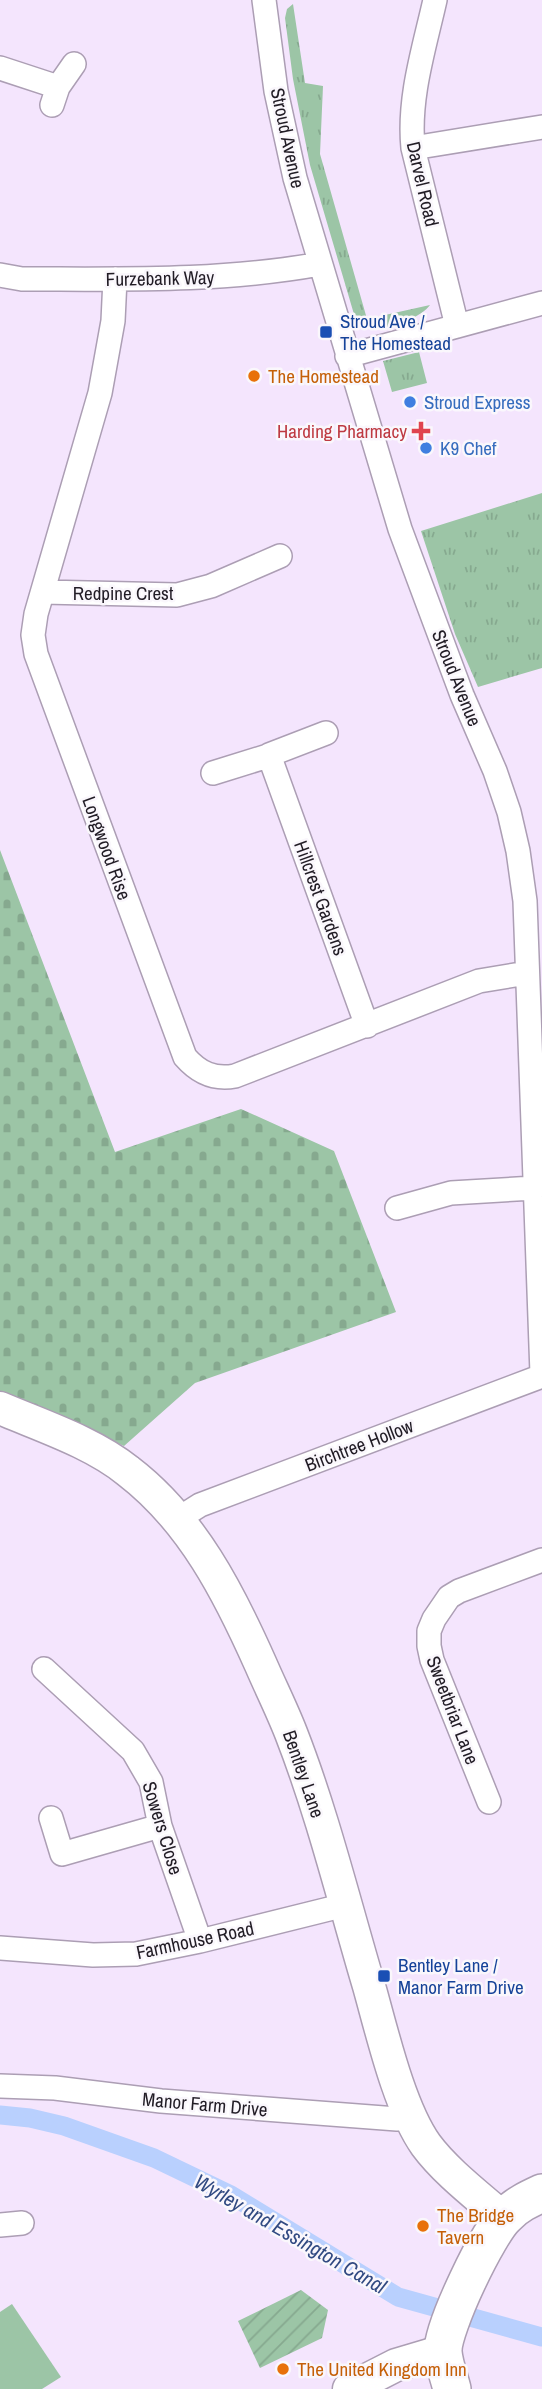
<svg xmlns="http://www.w3.org/2000/svg" width="542" height="2389" viewBox="0 0 542 2389" font-family="'Archivo Narrow',sans-serif">
	<style>
		.grass { fill: url(#grass-tufts) }
		.cemetery { fill: url(#cemetery-stones) }
		.garden { fill: url(#garden-furrows) }
		.pitch { fill: #9cc5a6 }
		.lines { fill: none; stroke-linecap: round; stroke-linejoin: round }
		.canal { stroke: #b9d0fe; stroke-width: 19 }
		.street-casing { stroke: #ac9eb4; stroke-width: 26 }
		.secondary-casing { stroke: #ac9eb4; stroke-width: 35 }
		.primary-casing { stroke: #ac9eb4; stroke-width: 40 }
		.street { stroke: #fff; stroke-width: 23 }
		.secondary { stroke: #fff; stroke-width: 32 }
		.primary { stroke: #fff; stroke-width: 37 }
		.transit-dot { fill: #1a4fb4; stroke: #faf7fc; stroke-width: 2.5 }
		.food-dot { fill: #e8710a; stroke: #faf7fc; stroke-width: 2.5 }
		.shop-dot { fill: #3f7fe0; stroke: #faf7fc; stroke-width: 2.5 }
		.health-dot { fill: #e0444e; stroke: #faf7fc; stroke-width: 2.5 }
		.labels { text-anchor: middle; stroke-width: 5; stroke-linejoin: round; paint-order: stroke }
		.street-label { font-size: 19px; fill: #211c25; stroke: #faf7fc }
		.transit-label { font-size: 19px; fill: #164399; stroke: #faf7fc; text-anchor: start }
		.food-label { font-size: 19px; fill: #c56008; stroke: #faf7fc; text-anchor: start }
		.shop-label { font-size: 19px; fill: #366cbe; stroke: #faf7fc; text-anchor: start }
		.health-label { font-size: 19px; fill: #be3a42; stroke: #faf7fc; text-anchor: end }
		.water-label { font-size: 21px; font-style: italic; fill: #314a82; stroke: #faf7fc }
	</style>
	<defs>
		<pattern id="grass-tufts" width="24" height="20" patternUnits="userSpaceOnUse" patternTransform="scale(1.75)"><rect width="24" height="20" fill="#9cc5a6"/><path d="M3 7l-1-3M5 7V3M7 7l1-3M15 17l-1-3M17 17v-4M19 17l1-3" fill="none" stroke="#86a98f"/></pattern>
		<pattern id="cemetery-stones" width="16" height="16" patternUnits="userSpaceOnUse" patternTransform="scale(1.75)"><rect width="16" height="16" fill="#9cc5a6"/><path d="M2 7V4a2 2 0 0 1 4 0v3zM10 15v-3a2 2 0 0 1 4 0v3z" fill="#86a98f"/></pattern>
		<pattern id="garden-furrows" width="10" height="10" patternUnits="userSpaceOnUse" patternTransform="scale(1.75)"><rect width="10" height="10" fill="#9cc5a6"/><path d="M-1 1l2-2M0 10L10 0M9 11l2-2" fill="none" stroke="#86a98f"/></pattern>
	</defs>
	<rect width="100%" height="100%" fill="#f4e5fd"/>
	<path class="grass" d="M293,4L305,83L323,86L320,154L367,319L430,305C421,318 383,333 367,327C363,326 360,323 356,321L310,165L293,79L285,18L287,9Z
		M419,352L427,383L392,392L383,361Z
		M542,493V668L478,687L455,634L421,531Z"/>
	<path class="cemetery" d="M0,850L115,1152L241,1109L334,1151L396,1312L195,1383L124,1446L0,1392Z"/>
	<path class="garden" d="M301,2290L328,2310L322,2338L260,2368L238,2321Z"/>
	<path class="pitch" d="M12,2304L61,2377L42,2389H0V2312Z"/>
	<g class="lines">
		<path class="canal" d="M0,2115L30,2118L64,2126L154,2158L231,2195L398,2297L542,2337"/>
		<defs>
			<path id="street" d="M264,0L276,91L295,178L400,529L462,695L495,771L509,812L518,851L525,901L542,1374
				M435,0C424,49 408,98 413,148L457,326
				M0,68L58,87
				M52,105L58,87L74,64
				M413,148L542,127
				M0,275L22,279C122,279 221,282 320,264
				M115,279L113,321L100,393L36,614L33,635L36,654L185,1057C199,1073 214,1080 235,1076L479,981L527,973
				M347,356L542,303
				M43,592L177,595L211,586L280,556
				M326,733L269,755L367,1026
				M213,773L271,755
				M397,1208L451,1193L534,1188
				M178,1519L200,1505L542,1376
				M44,1669L133,1751L151,1782L160,1826L200,1941
				M489,1802L432,1660L429,1646V1631L434,1619L449,1597L459,1591L542,1560
				M51,1818L62,1854L160,1826
				M0,1948L93,1955L136,1954L200,1941L345,1905
				M0,2086L55,2088L161,2101L397,2119L410,2116
				M0,2225L22,2223"/>
			<path id="secondary" d="M0,1408C42,1426 92,1442 128,1471C192,1520 229,1593 261,1665C271,1688 282,1710 291,1733C323,1815 344,1902 369,1986C382,2032 399,2107 426,2145C446,2172 478,2196 503,2218
				M349,2389L396,2365L443,2351"/>
			<path id="primary" d="M452,2389C449,2377 444,2364 443,2352C442,2328 488,2232 506,2216C516,2205 529,2199 542,2193"/>
		</defs>
		<use href="#street" class="street-casing"/>
		<use href="#secondary" class="secondary-casing"/>
		<use href="#primary" class="primary-casing"/>
		<use href="#street" class="street"/>
		<use href="#secondary" class="secondary"/>
		<use href="#primary" class="primary"/>
	</g>
	<g class="transit-dot">
		<rect x="319" y="325" width="14" height="14" rx="3.5"/>
		<rect x="377" y="1969" width="14" height="14" rx="3.5"/>
	</g>
	<g class="food-dot">
		<circle cx="254" cy="376" r="7"/>
		<circle cx="423" cy="2226" r="7"/>
		<circle cx="283" cy="2369" r="7"/>
	</g>
	<g class="shop-dot">
		<circle cx="410" cy="402" r="7"/>
		<circle cx="426" cy="448" r="7"/>
	</g>
	<path class="health-dot" d="M417.5 420.5h7v7h7v7h-7v7h-7v-7h-7v-7h7z"/>
	<g class="labels">
		<g class="street-label">
			<text transform="translate(288 138) rotate(78)" y="7">Stroud Avenue</text>
			<text transform="translate(423 184) rotate(77)" y="7">Darvel Road</text>
			<text transform="translate(160 278) rotate(-1)" y="7">Furzebank Way</text>
			<text x="123" y="600">Redpine Crest</text>
			<text transform="translate(457 678) rotate(68)" y="7">Stroud Avenue</text>
			<text transform="translate(107 848) rotate(70)" y="7">Longwood Rise</text>
			<text transform="translate(321 898) rotate(70)" y="7">Hillcrest Gardens</text>
			<text transform="translate(359 1445) rotate(-21)" y="7">Birchtree Hollow</text>
			<text transform="translate(453 1710) rotate(69)" y="7">Sweetbriar Lane</text>
			<text transform="translate(304 1774) rotate(71)" y="7">Bentley Lane</text>
			<text transform="translate(163 1828) rotate(73)" y="7">Sowers Close</text>
			<text transform="translate(195 1940) rotate(-12)" y="7">Farmhouse Road</text>
			<text transform="translate(205 2104) rotate(5)" y="7">Manor Farm Drive</text>
		</g>
		<g class="transit-label">
			<text x="340" y="328">Stroud Ave /<tspan x="340" dy="22">The Homestead</tspan></text>
			<text x="398" y="1972">Bentley Lane /<tspan x="398" dy="22">Manor Farm Drive</tspan></text>
		</g>
		<g class="food-label">
			<text x="268" y="383">The Homestead</text>
			<text x="437" y="2222">The Bridge<tspan x="437" dy="22">Tavern</tspan></text>
			<text x="297" y="2376">The United Kingdom Inn</text>
		</g>
		<g class="shop-label">
			<text x="424" y="409">Stroud Express</text>
			<text x="440" y="455">K9 Chef</text>
		</g>
		<g class="health-label">
			<text x="407" y="438">Harding Pharmacy</text>
		</g>
		<g class="water-label">
			<text transform="translate(290 2234) rotate(30)" y="7">Wyrley and Essington Canal</text>
		</g>
	</g>
</svg>
